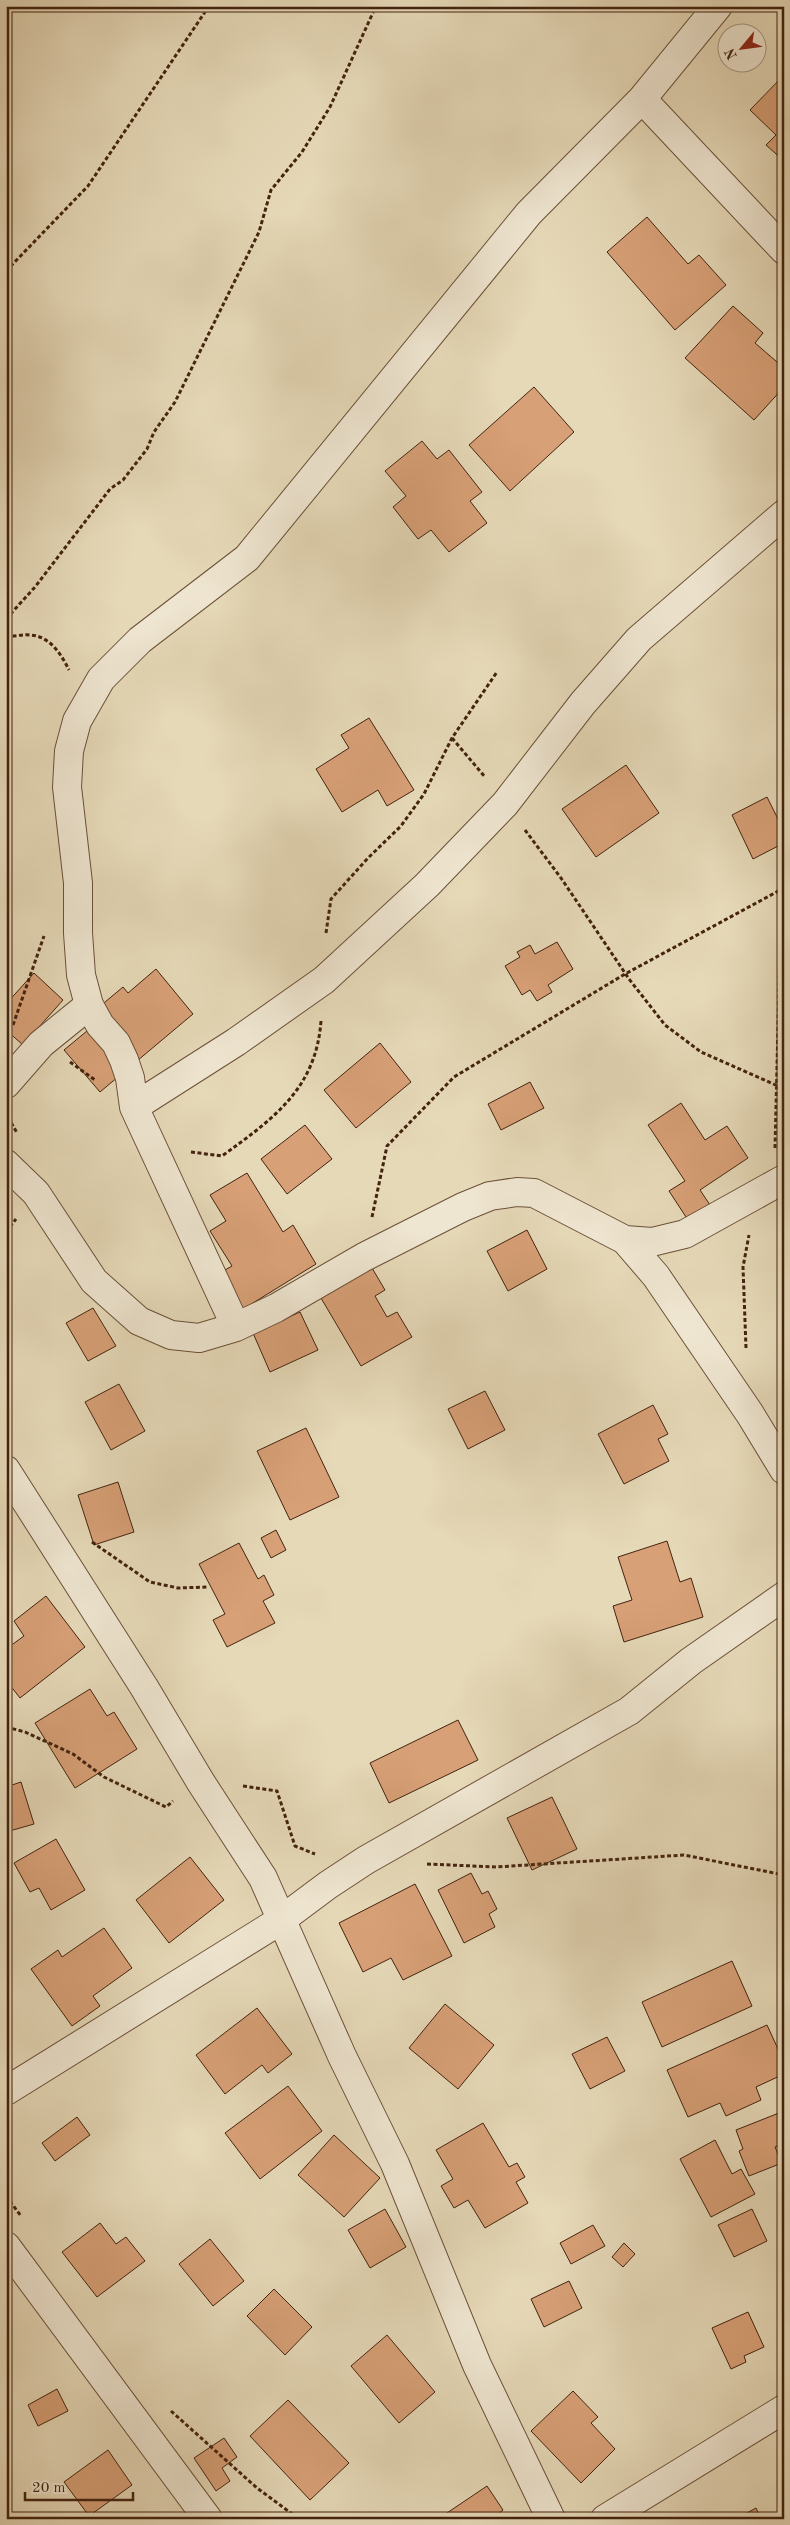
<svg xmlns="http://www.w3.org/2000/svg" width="790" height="2525" viewBox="0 0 790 2525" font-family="'Old Standard TT',serif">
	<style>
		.building { fill: #d8a077; stroke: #43230f }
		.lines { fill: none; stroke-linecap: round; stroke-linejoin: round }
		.minor-casing { stroke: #6c5039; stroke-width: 30 }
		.path { stroke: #43230f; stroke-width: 3; stroke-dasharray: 4 2.5; stroke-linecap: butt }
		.minor { stroke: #efe6d1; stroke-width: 28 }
	</style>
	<rect width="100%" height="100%" fill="#e6d9b8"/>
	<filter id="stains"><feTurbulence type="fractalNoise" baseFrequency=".004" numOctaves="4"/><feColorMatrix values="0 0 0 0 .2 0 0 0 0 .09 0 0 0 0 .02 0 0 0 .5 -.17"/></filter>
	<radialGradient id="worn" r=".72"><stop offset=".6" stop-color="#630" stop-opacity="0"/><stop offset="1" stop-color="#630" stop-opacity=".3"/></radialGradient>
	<path class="building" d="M784,75V161L766,145L776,135L750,110Z
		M647,217L688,264L699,255L726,285L675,330L607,252Z
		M733,306L763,333L755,343L784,368V387L754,420L685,358Z
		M534,387L574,432L510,491L469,445Z
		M422,441L437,459L449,450L482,492L470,501L487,523L449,552L431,530L418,539L393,507L406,496L385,471Z
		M369,718L414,790L387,806L378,790L342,812L316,769L349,748L341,735Z
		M626,765L659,813L596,857L562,809Z
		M767,797L784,831V843L753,859L732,815Z
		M557,942L573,969L548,985L552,992L537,1001L530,990L522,995L505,966L520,957L517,952L530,945L535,954Z
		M156,969L193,1014L100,1092L64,1050L93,1026L86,1018L123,987L128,993Z
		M34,973L63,1000L23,1045L6,1030V1004Z
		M380,1043L411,1082L356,1128L324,1090Z
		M530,1082L544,1108L501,1130L488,1104Z
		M681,1103L705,1140L727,1126L748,1158L700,1190L710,1205L688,1220L669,1191L685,1181L648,1125Z
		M305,1125L332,1159L287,1194L261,1159Z
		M247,1173L283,1232L293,1225L316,1264L240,1311L218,1274L232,1266L210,1231L226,1221L210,1195Z
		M527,1230L547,1269L508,1291L487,1251Z
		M372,1268L385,1290L375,1296L387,1317L397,1312L412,1337L361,1366L321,1298Z
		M93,1308L116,1346L88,1361L66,1323Z
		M300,1312L318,1350L270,1372L253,1333Z
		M119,1384L145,1431L111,1450L85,1402Z
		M485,1391L505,1430L468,1449L448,1409Z
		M653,1405L668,1434L658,1439L669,1461L624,1484L598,1434Z
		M306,1428L339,1497L290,1520L257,1451Z
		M118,1482L134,1532L94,1545L78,1495Z
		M276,1530L286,1550L271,1558L261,1538Z
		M667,1541L680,1582L691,1578L703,1617L624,1642L613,1606L632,1600L618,1557Z
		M239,1543L258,1579L264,1575L274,1595L263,1601L275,1623L227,1647L213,1620L225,1614L199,1564Z
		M46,1596L85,1647L20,1698L6,1680V1649L24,1636L14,1621Z
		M90,1689L107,1716L114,1712L137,1749L75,1788L35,1723Z
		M458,1720L478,1760L389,1803L370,1763Z
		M21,1782L34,1824L6,1832V1787Z
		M552,1797L577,1849L532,1870L507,1818Z
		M56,1839L85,1890L51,1910L39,1888L30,1892L14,1863Z
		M190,1857L224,1900L169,1943L136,1900Z
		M471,1873L482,1894L488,1891L497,1909L489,1914L495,1927L464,1943L438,1890Z
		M415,1884L452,1956L403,1980L391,1958L363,1972L339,1923Z
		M104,1928L132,1968L93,1996L100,2006L72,2026L31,1969L58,1950L62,1957Z
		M732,1961L752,2006L662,2047L642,2002Z
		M445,2004L494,2045L458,2089L409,2048Z
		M257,2008L292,2054L268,2073L262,2065L225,2094L196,2055Z
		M767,2025L784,2062V2074L756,2087L761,2100L726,2116L720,2103L688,2117L667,2070Z
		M607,2037L625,2071L590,2089L572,2054Z
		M288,2086L322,2131L260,2179L225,2133Z
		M784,2111V2144L775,2147L782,2163L749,2176L739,2151L743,2149L736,2130Z
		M77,2117L90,2135L55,2161L42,2143Z
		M483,2123L509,2167L517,2163L525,2177L516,2182L528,2203L485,2228L468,2200L454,2208L441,2186L453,2179L436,2150Z
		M334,2135L380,2178L344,2217L298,2175Z
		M715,2140L732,2174L741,2169L755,2194L711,2217L680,2159Z
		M385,2209L406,2247L370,2268L348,2230Z
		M752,2209L767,2241L734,2257L718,2225Z
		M100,2223L116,2244L126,2237L145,2261L97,2297L62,2252Z
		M593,2225L605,2246L571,2264L560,2243Z
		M210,2239L244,2281L213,2306L179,2264Z
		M624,2243L635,2254L623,2267L612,2257Z
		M569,2281L582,2308L544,2327L531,2299Z
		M274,2289L312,2327L285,2355L247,2316Z
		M748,2312L764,2347L744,2356L746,2362L731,2369L712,2328Z
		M387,2335L435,2392L399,2423L351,2366Z
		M57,2389L68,2411L38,2426L28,2405Z
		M573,2391L598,2417L591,2423L615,2449L581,2483L531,2431Z
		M288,2400L349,2463L310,2500L250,2436Z
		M224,2438L237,2457L222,2468L230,2481L216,2491L194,2458Z
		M108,2450L132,2485L89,2516L64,2482Z
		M487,2486L503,2510L492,2519H438Z
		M756,2508L761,2519H736Z"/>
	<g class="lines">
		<defs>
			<path id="minor" d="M642,99L718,6
				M6,1084L41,1044L89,1005
				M134,1107L130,1078L124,1060L116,1043L100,1025L89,1005L81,975L78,933V883L67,787L69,751L77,721L101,679L140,640L247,558L529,213L642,99L784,250
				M6,1164L36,1193L94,1281L139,1321L171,1335L199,1338L236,1327L276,1308L364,1257L463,1207L490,1196L517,1192L534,1193L625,1240L656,1276L750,1414L784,1470
				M625,1240L652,1242L685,1234L784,1179
				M236,1327L134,1107L236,1042L324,980L427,885L505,804L583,703L639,639L784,514
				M6,1470L144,1687L200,1781L263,1878L342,2056L395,2164L477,2365L551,2519
				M6,2091L281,1920L328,1885L366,1860L629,1711L691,1661L784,1596
				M6,2246L208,2519
				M605,2519L784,2409"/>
		</defs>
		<use href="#minor" class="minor-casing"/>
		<path class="path" d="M6,271L88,186L209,6
			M6,619L35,587L110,489L123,480L147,449L154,432L175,402L259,232L271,190L302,152L330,107L376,6
			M6,636C14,637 22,634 30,635C50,636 61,654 69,670
			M452,738L485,777
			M525,830L561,878L629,979L665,1025L701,1052L778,1086L784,1094
			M326,933L331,899L368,858L401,826L424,794L452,738L497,672
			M13,1025L44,936
			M70,1062L95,1080
			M8,1117L17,1133
			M775,1148L781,903L784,897
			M191,1152L222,1156C273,1119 316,1089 321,1021
			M372,1217L387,1146L454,1077L625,974L784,888
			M6,1232L16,1219
			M746,1348L743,1267L749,1235
			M92,1542L150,1582L178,1588L208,1587
			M6,1727L25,1732L73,1754L104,1777L166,1807L173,1801
			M243,1786L277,1791L295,1846L315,1854
			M427,1864L496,1867L684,1855L784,1875
			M6,2196L21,2216
			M171,2411L257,2488L299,2519"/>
		<use href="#minor" class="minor"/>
	</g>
	<rect width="790" height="2525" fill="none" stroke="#e6d9b8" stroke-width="25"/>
	<rect x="8" y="8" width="775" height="2510" fill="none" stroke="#43230f" stroke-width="2.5"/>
	<rect x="12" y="12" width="765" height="2500" fill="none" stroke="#43230f"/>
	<g transform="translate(742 48) rotate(241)"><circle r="24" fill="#efe6d1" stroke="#aa9883"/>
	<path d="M0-4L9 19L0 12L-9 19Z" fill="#8f2418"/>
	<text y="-8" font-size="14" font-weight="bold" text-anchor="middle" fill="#43230f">N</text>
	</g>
	<path d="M25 2492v8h108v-8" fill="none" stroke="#43230f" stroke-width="2.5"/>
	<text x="32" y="2492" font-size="15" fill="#43230f" stroke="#efe6d1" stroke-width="4" paint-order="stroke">20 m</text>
	<rect width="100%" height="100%" filter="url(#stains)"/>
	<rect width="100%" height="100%" fill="url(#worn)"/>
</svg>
